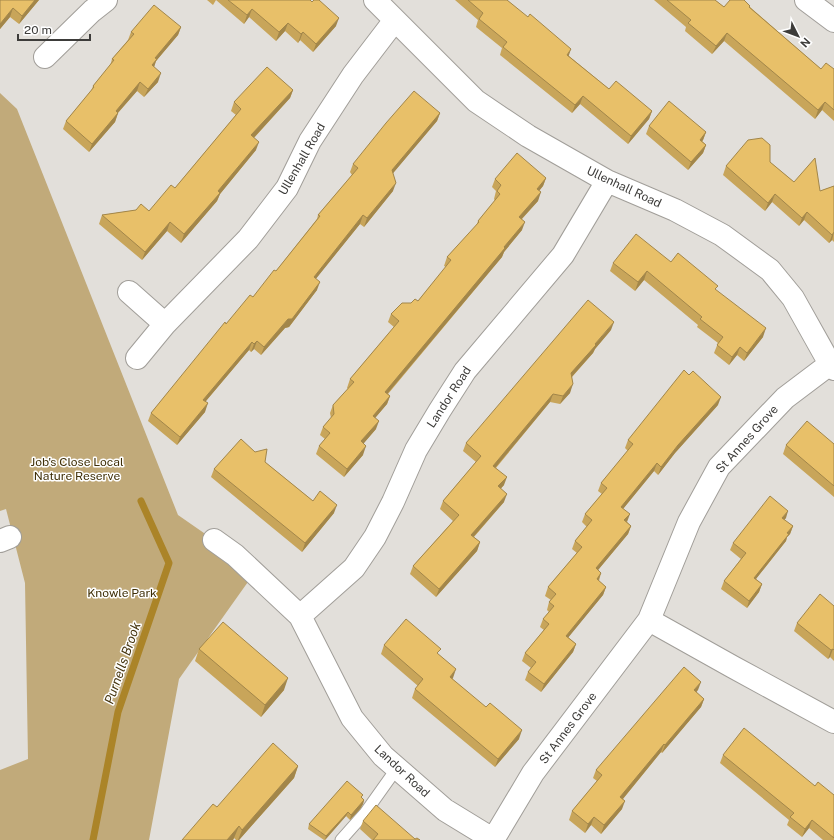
<svg xmlns="http://www.w3.org/2000/svg" width="834" height="840" viewBox="0 0 834 840" font-family="'Public Sans',sans-serif">
	<style>
		.green { fill: #c1aa7a }
		.lines { fill: none; stroke-linecap: round; stroke-linejoin: round }
		.stream { stroke: #ab8428; stroke-width: 7 }
		.lane-casing { stroke: #a19e99; stroke-width: 13 }
		.street-casing { stroke: #a19e99; stroke-width: 24 }
		.lane { stroke: #fff; stroke-width: 11 }
		.street { stroke: #fff; stroke-width: 22 }
		.wall { fill: #c8a55a }
		.shaded-wall { fill: #a2864a }
		.building { fill: #e8c069; stroke: #a2864a }
		.labels { text-anchor: middle; stroke-width: 3; stroke-linejoin: round; paint-order: stroke }
		.street-label { font-size: 12px; fill: #3d3c3a; stroke: #fff }
		.park-label { font-size: 12px; fill: #3f2f07; stroke: #fff }
		.water-label { font-size: 13px; font-style: italic; fill: #46350f; stroke: #fff }
	</style>
	<rect width="100%" height="100%" fill="#e2dfda"/>
	<path class="green" d="M0,93L17,109L178,515L214,540L255,572L179,679L149,840H0V770L28,759L25,583L6,509L0,511Z"/>
	<g class="lines">
		<path class="stream" d="M93,840L118,712L169,563L141,501"/>
		<defs>
			<path id="lane" d="M341,840L365,813L397,768"/>
			<path id="street" d="M375,0L476,101L528,136L607,181L675,210L722,235L770,270L793,298L830,364L834,369
				M806,0L834,21
				M45,57L92,11L106,0
				M129,292L165,324
				M137,358L165,324L248,239L287,188L310,141L353,75L395,20
				M214,540L235,555L300,616L352,718L383,756L445,810L494,840
				M0,541L10,537
				M300,616L354,568L375,537L393,502L416,450L440,410L465,371L563,255L607,181
				M649,620L733,667L834,722
				M493,840L533,773L649,620L689,522L719,467L785,398L830,364"/>
		</defs>
		<use href="#lane" class="lane-casing"/>
		<use href="#street" class="street-casing"/>
		<use href="#lane" class="lane"/>
		<use href="#street" class="street"/>
	</g>
	<path class="wall" d="M0,0H39L19,24L10,17L0,29Z
		M207,0H310L336,26L313,52L300,40L298,43L285,31L276,41L249,17L244,24L216,0L213,5Z
		M455,0H507L569,56L609,89L652,111L649,119L628,144L580,104L572,113L500,55L502,48L476,27L478,20Z
		M654,0H715L724,7L750,6V7L821,69H834V121L822,110L815,119L724,41L712,54L685,31L686,27Z
		M181,27L178,35L156,61L154,67L158,82L144,97L137,91L118,113L115,122L89,152L63,129L66,121L91,91L93,86L110,66L112,59L128,40L131,32Z
		M293,90L290,98L254,138L256,150L220,194L217,201L181,243L167,231L142,260L99,224L102,215L136,210L149,211L175,188L236,115L231,111L234,102Z
		M440,113L437,121L393,173V191L364,227L360,224L316,278L317,290L289,327L285,328L261,355L254,349L251,352L249,350L206,401L205,412L177,445L148,421L151,413L226,324L253,297L276,271L317,219L318,215L352,175L350,172L353,164Z
		M649,126L706,132L703,140L702,141L706,145L703,153L688,170L646,134Z
		M770,162L794,182L820,191L834,186V242L832,240L829,243L804,220L799,226L772,202L765,211L723,175L726,166Z
		M546,178L543,186L539,191L538,201L522,219V230L504,252L502,257L388,394L390,396L387,404L375,418L376,429L363,444V455L344,477L316,454L319,446L325,439L320,435L323,427L331,418L330,413L333,405L348,389L347,388L350,379L394,327L388,322L391,314L411,303L418,301L446,267L444,266L447,257L476,226L478,221L495,201L494,199L496,191L492,187L495,179Z
		M671,262L716,290L763,337L744,361L737,355L729,365L714,353L718,343L697,327L698,325L644,280L635,291L610,271L613,263Z
		M611,330L595,349L593,353L572,377L570,393L560,404L550,402L496,468L504,485L501,488L504,502L474,537L480,542L477,551L436,597L410,574L413,566L453,521L440,509L443,501L476,462L463,451L466,443Z
		M718,405L675,453L658,475L654,471L623,509L627,522L631,526L628,534L598,570L601,573L599,581L606,587L603,595L568,637L576,644L573,652L541,692L525,680L528,672L531,668L522,661L525,653L544,630L540,627L543,619L549,612L547,610L549,602L551,600L545,596L548,587L577,553L572,549L575,541L587,527L582,522L585,514L602,494L598,491L601,483L628,451L625,448L628,440Z
		M834,444V497L783,454L786,445Z
		M265,462L313,501L334,513L302,552L211,477L214,469Z
		M786,518L784,520L793,526L790,534L787,537L786,541L756,579L762,584L759,592L747,608L721,589L724,581L741,559L730,550L733,543Z
		M834,606V661L830,657L828,659L794,631L797,623Z
		M384,645L439,655L453,678L452,679L519,739L495,767L412,698L415,689L418,686L381,654Z
		M199,649L284,690L261,717L195,661Z
		M698,690L696,692L704,699L701,707L662,753L661,752L623,799L622,809L601,834L591,825L585,833L569,820L572,811L597,781L593,778L596,770Z
		M723,755L815,786L834,795V840H823L809,828L802,837L787,825L789,820L720,763Z
		M298,766L294,778L239,840H236L234,838L233,840H182L217,807Z
		M362,798L364,800L363,804L360,809L350,820L346,816L325,840H324L308,829L309,824Z
		M363,821L415,839L420,840H372L360,829Z"/>
	<path class="shaded-wall" d="M35,0H39L19,24L22,16Z
		M13,8L10,17L0,29V24Z
		M252,9L249,17L244,24L247,15Z
		M339,18L336,26L313,52L316,44Z
		M288,23L285,31L276,41L279,32Z
		M181,27L178,35L156,61L154,67L152,65L155,58Z
		M303,32L300,40L298,43L301,34Z
		M727,33L724,41L712,54L716,46Z
		M571,49L568,58L567,55Z
		M161,73L158,82L144,97L148,89Z
		M140,82L137,91L115,116L118,113L115,122L89,152L92,144L116,111Z
		M293,90L290,98L248,144L251,135Z
		M583,96L580,104L572,113L575,105Z
		M825,102L822,110L815,119L818,110Z
		M652,111L649,119L628,144L631,136Z
		M440,113L437,121L389,178L392,170Z
		M706,132L703,140L697,148L700,140Z
		M259,142L256,150L220,194L217,201L181,243L184,234L218,191Z
		M706,145L703,153L688,170L691,162Z
		M546,178L543,186L534,197L537,189Z
		M396,183L393,191L364,227L367,218Z
		M541,192L538,201L516,225L519,217Z
		M775,194L772,202L765,211L768,203Z
		M807,212L804,220L799,226L802,218Z
		M363,215L360,224L311,285L314,277Z
		M170,222L167,231L142,260L145,252Z
		M525,222L522,230L504,252L502,257L382,400L385,392L504,247Z
		M834,232L832,240L829,243L832,235Z
		M647,271L644,280L635,291L638,282Z
		M320,282L317,290L289,327L285,328L261,355L264,347Z
		M614,322L611,330L595,349L593,353L568,381L571,373Z
		M766,328L763,337L744,361L747,353Z
		M257,341L254,349L251,352L254,344Z
		M252,342L249,350L200,408L203,400Z
		M740,347L737,355L729,365L732,357Z
		M573,384L570,393L560,404L563,396Z
		M553,394L550,402L490,474L493,466Z
		M390,396L387,404L370,424L373,416Z
		M721,397L718,405L675,453L658,475L661,467L678,445Z
		M208,403L205,412L177,445L180,437Z
		M379,421L376,429L358,450L361,441Z
		M366,446L363,455L344,477L347,469Z
		M657,463L654,471L618,515L621,507Z
		M507,477L504,485L495,495L498,486Z
		M507,494L504,502L468,543L471,535Z
		M337,505L334,513L302,552L305,543Z
		M788,511L786,518L780,525L782,518Z
		M630,514L627,522L624,520Z
		M631,526L628,534L593,576L596,568Z
		M793,526L790,534L787,537L786,541L751,585L754,578Z
		M480,542L477,551L436,597L439,589Z
		M601,573L598,581L597,579Z
		M762,584L759,592L747,608L749,601Z
		M606,587L603,595L563,644L566,636Z
		M576,644L573,652L541,692L544,684Z
		M833,649L830,657L828,659L831,650Z
		M456,669L453,678L447,685L450,677Z
		M288,678L284,690L261,717L265,705Z
		M701,682L698,690L691,699L694,690Z
		M704,699L701,707L662,753L665,745Z
		M522,730L519,739L495,767L498,759Z
		M664,744L661,752L617,806L620,797Z
		M298,766L294,778L239,840H238L242,830Z
		M364,800L363,804L360,809L350,820L351,815Z
		M625,801L622,809L601,834L604,825Z
		M348,812L346,816L325,840L326,836Z
		M594,817L591,825L585,833L588,824Z
		M812,820L809,828L802,837L805,829Z
		M239,826L234,838L233,840H227Z"/>
	<path class="building" d="M0,0H35L22,16L13,8L0,24Z
		M228,0H310L312,2L314,0H319L339,18L316,44L303,32L301,34L288,23L279,32L252,9L247,15Z
		M468,0H507L528,17L530,14L571,49L567,55L609,89L616,81L652,111L631,136L583,96L575,105L503,47L507,42L479,19L483,13Z
		M667,0H715L724,7L730,0H744L750,6L749,7L821,69L826,63L834,69V110L825,102L818,110L727,33L716,46L688,23L691,20Z
		M154,5L181,27L155,58L157,59L152,65L161,73L148,89L140,82L116,111L118,113L92,144L66,121L94,87L93,86L114,60L112,59L134,34L131,32Z
		M267,67L293,90L251,135L259,142L218,191L220,193L184,234L170,222L145,252L102,215L136,210L141,204L149,211L171,185L175,188L241,109L234,102Z
		M414,91L440,113L392,170L396,183L367,218L363,215L314,277L320,282L292,319H288L264,347L257,341L254,344L252,342L203,400L208,403L180,437L151,413L225,322L226,324L250,295L253,297L274,270L276,271L320,216L318,215L358,168L353,164L386,123Z
		M669,101L706,132L700,140L706,145L691,162L649,126Z
		M762,138L770,145V162L794,182L815,158L820,191L834,186V232L832,235L807,212L802,218L775,194L768,203L726,166L748,140Z
		M517,153L546,178L537,189L541,192L519,217L525,222L504,247L505,248L385,392L390,396L373,416L379,421L361,441L366,446L347,469L319,446L330,433L323,427L334,414L333,405L354,382L350,379L399,321L391,314L402,303H411L415,299L418,301L451,260L447,257L479,222L478,221L500,194L497,191L501,185L495,179Z
		M636,234L671,262L678,253L718,286L715,289L766,328L747,353L740,347L732,357L717,345L723,337L700,319L702,317L647,271L638,282L613,263Z
		M588,300L614,322L595,344L596,345L571,373L573,384L563,396L553,394L493,466L507,477L498,486L507,494L471,535L480,542L439,589L413,566L459,515L443,501L481,456L466,443Z
		M684,370L689,375L693,371L721,397L678,445L661,467L657,463L621,507L630,514L624,520L631,526L596,568L601,573L597,579L606,587L566,636L576,644L544,684L528,672L536,662L525,653L549,624L543,619L554,606L549,602L556,594L548,587L582,547L575,541L592,520L585,514L607,488L601,483L633,444L628,440Z
		M807,421L834,444V486L786,445Z
		M241,439L255,452L267,449L265,462L313,501L320,491L337,505L305,543L214,469Z
		M770,496L788,511L782,518L793,526L787,533L789,534L754,578L762,584L749,601L724,581L746,553L733,543Z
		M820,594L834,606V650L833,649L831,650L797,623Z
		M406,619L441,649L437,653L456,669L450,677L486,707L490,703L522,730L498,759L415,689L423,679L384,645Z
		M223,622L288,678L265,705L199,649Z
		M684,667L701,682L694,690L704,699L665,745L664,744L620,797L625,801L604,825L594,817L588,824L572,811L602,775L596,770Z
		M744,728L815,786L818,782L834,795V838L812,820L805,829L790,817L794,813L723,755Z
		M273,743L298,766L242,830L239,826L227,840H182L213,804L217,807Z
		M347,781L363,795L361,797L364,800L351,815L348,812L326,836L309,824Z
		M376,805L415,839L417,838L420,840H373L378,834L363,821Z"/>
	<g class="labels">
		<g class="street-label">
			<text transform="translate(302 159) rotate(-60)" y="4">Ullenhall Road</text>
			<text transform="translate(624 187) rotate(25)" y="4">Ullenhall Road</text>
			<text transform="translate(449 397) rotate(-57)" y="4">Landor Road</text>
			<text transform="translate(747 439) rotate(-48)" y="4">St Annes Grove</text>
			<text transform="translate(568 728) rotate(-53)" y="4">St Annes Grove</text>
			<text transform="translate(402 771) rotate(43)" y="4">Landor Road</text>
		</g>
		<g class="park-label">
			<text x="77" y="466">Job's Close Local<tspan x="77" dy="14">Nature Reserve</tspan></text>
			<text x="122" y="597">Knowle Park</text>
		</g>
		<g class="water-label">
			<text transform="translate(122 663) rotate(-71)" y="5">Purnells Brook</text>
		</g>
	</g>
	<g transform="translate(798 36) rotate(132)" stroke="#ffffff" stroke-width="3" paint-order="stroke">
	<path d="M0-3L7 15L0 10L-7 15Z" fill="#3d3c3a"/>
	<text y="-6" font-size="11" font-weight="bold" text-anchor="middle" fill="#3d3c3a">N</text>
	</g>
	<path d="M18 34v6h72v-6" fill="none" stroke="#3d3c3a" stroke-width="2"/>
	<text x="24" y="34" font-size="12" fill="#3d3c3a" stroke="#ffffff" stroke-width="3" paint-order="stroke">20 m</text>
</svg>
